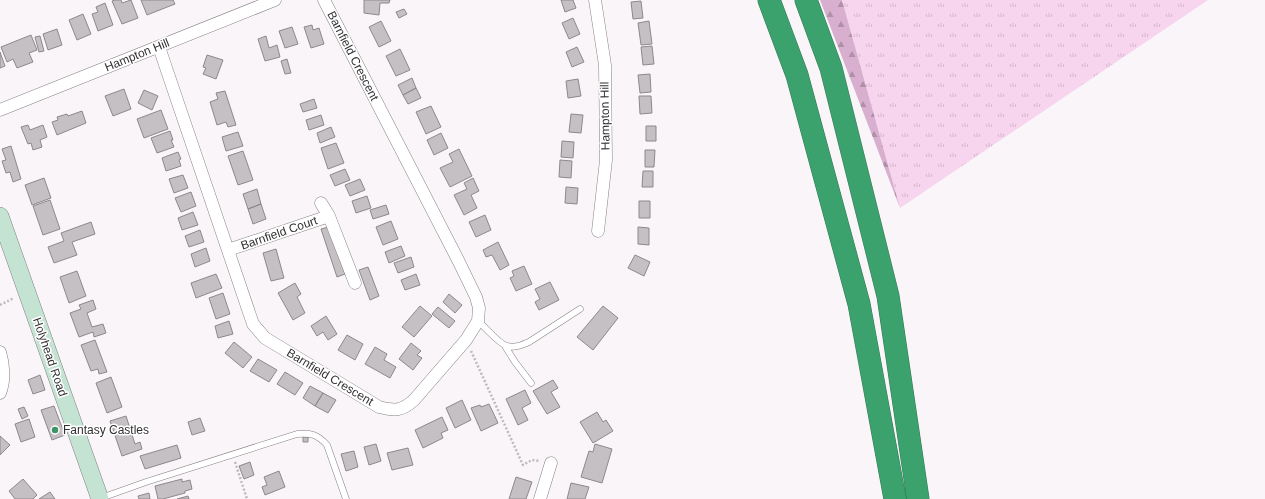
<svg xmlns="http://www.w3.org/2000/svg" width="1265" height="499" viewBox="0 0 1265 499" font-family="Arial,sans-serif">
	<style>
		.grass { fill: url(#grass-tufts) }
		.forest { fill: url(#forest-firs) }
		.building { fill: #c5c0c3; stroke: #8d888c }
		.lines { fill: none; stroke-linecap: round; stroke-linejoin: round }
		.lane-casing { stroke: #858184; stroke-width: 7 }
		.street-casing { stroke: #858184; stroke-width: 13 }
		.secondary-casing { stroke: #858184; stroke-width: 18 }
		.highway-casing { stroke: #387958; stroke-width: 23 }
		.path { stroke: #bdb9bc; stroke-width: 2.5; stroke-dasharray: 2 2; stroke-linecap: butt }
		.lane { stroke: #fff; stroke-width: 6 }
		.street { stroke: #fff; stroke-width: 12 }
		.secondary { stroke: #c4e3d3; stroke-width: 17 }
		.highway { stroke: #3ba16d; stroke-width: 22 }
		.poi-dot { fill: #3e9366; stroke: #fff; stroke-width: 1.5 }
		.labels { text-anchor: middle; stroke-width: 3; stroke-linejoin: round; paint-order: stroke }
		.street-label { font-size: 12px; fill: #323032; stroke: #fff }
		.poi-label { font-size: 12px; fill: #323032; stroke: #fff; text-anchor: start }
	</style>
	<defs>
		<pattern id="grass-tufts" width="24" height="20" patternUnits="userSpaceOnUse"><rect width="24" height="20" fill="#f8d5ef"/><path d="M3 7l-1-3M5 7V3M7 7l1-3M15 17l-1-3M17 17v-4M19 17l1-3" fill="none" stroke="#d5b7cd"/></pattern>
		<pattern id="forest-firs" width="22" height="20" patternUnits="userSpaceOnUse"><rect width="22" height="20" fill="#d8afce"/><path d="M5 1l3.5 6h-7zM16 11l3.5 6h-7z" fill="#b08fa8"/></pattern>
	</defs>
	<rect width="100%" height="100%" fill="#faf5f8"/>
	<path class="grass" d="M842,0H1208L900,208Z"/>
	<path class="forest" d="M820,0H842L900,208Z"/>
	<path class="building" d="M115,0H121L122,3L131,0L138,18L122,24L112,1Z
		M141,0H173L175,4L147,15Z
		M364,0H390L389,3H380L379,15L364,13Z
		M561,0H573L576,8L565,12Z
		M641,1L643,18L633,19L631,2Z
		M105,3L113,25L98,31L92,14L98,12L96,7Z
		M404,9L407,14L399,18L396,12Z
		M83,14L91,34L77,40L69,20Z
		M573,18L580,34L569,39L562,23Z
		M381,21L391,41L379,47L369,27Z
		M649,21L652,44L641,45L638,23Z
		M312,25L313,30L319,28L324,44L311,48L304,27Z
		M292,27L298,44L285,48L279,31Z
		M57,29L62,45L48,50L43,34Z
		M31,35L37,50L29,53L33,62L17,68L13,59L7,62L1,47Z
		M40,36L44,51L39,52L35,37Z
		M266,36L269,48L277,45L280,57L265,61L258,39Z
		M652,46L654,64L643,65L641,47Z
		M577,47L584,62L572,67L566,52Z
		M400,49L410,70L396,76L386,56Z
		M0,52L5,66L0,68Z
		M207,55L223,60L216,79L203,74L206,68L203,67Z
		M287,59L291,73L285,74L281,61Z
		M650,74L651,92L640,93L638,75Z
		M412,78L416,88L403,95L398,85Z
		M578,79L581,96L568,98L566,81Z
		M416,88L421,98L408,104L403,95Z
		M124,89L131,109L113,116L105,96Z
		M144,90L158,96L152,110L138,103Z
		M225,91L236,125L228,127L226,122L217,125L210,102L218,99L216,93Z
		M639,96H651L652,113L640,114Z
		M314,99L317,108L303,112L300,104Z
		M431,106L441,127L426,134L416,112Z
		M161,110L168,129L144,138L137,119Z
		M82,111L86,123L57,135L52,122L58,120L57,117L67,114L68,116Z
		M571,114L583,115L581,133L569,132Z
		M321,115L324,125L309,130L306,120Z
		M28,125L30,130L43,125L47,137L40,140L42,147L33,150L31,143L28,144L21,127Z
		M646,126H656V141H646Z
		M331,127L335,137L320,143L317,133Z
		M170,131L173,140H171L174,147L157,153L151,138Z
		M238,132L243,146L226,151L222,137Z
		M441,133L448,148L434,155L427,140Z
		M562,141L574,142L573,158L561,157Z
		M336,143L344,163L328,169L321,148Z
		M11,146L21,179L13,182L10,172L6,173L2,161L6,160L2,149Z
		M459,149L472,176L450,187L440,168L453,162L449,154Z
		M645,150H655L654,167H645Z
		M243,151L253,180L238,185L228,156Z
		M178,152L181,159L179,160L181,166L166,171L162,158Z
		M560,160L572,161L571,178L559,177Z
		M345,169L350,180L335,186L330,175Z
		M643,171H653V187H642Z
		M183,175L188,188L174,193L169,179Z
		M44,178L51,198L32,205L25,185Z
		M473,178L479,191L471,195L477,208L464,215L454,195L467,189L464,183Z
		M360,179L365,190L350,196L345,185Z
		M566,187L578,188L577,204L565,203Z
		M257,189L261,204L248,209L243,194Z
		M191,192L196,206L181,212L175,198Z
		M367,196L371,208L356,213L352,201Z
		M50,200L60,229L43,235L33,206Z
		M639,201H650V218H639Z
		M261,204L266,219L253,224L248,209Z
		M386,205L389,214L373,219L370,210Z
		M193,212L198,225L182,230L178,218Z
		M485,215L491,230L476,237L469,222Z
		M391,221L398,239L383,245L376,227Z
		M91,222L95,234L72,242L77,255L54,263L48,247L64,241L61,233Z
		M329,227L345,274L337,277L321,229Z
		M638,227L649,228V245L638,244Z
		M200,230L204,242L189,247L185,236Z
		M498,242L509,265L500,270L492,255L486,257L483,250Z
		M401,246L405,256L389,263L385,252Z
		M206,248L210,261L195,267L191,254Z
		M276,249L284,278L271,281L263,253Z
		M635,255L650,262L644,276L628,268Z
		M411,257L414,267L398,273L394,263Z
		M524,266L532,284L516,291L510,278L514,276L512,271Z
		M368,267L379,296L370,300L359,270Z
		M77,271L86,296L69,303L60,277Z
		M216,274L222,288L196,298L191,283Z
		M416,274L420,285L405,290L401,280Z
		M550,282L559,300L539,310L535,302L540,299L535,289Z
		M295,283L301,294L297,297L305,313L293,320L278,293Z
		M223,293L230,314L216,319L209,298Z
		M449,294L462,305L455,313L443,302Z
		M93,300L96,309L87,313L92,327L103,324L106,333L94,337L93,332L79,337L70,313L81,309L79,305Z
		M420,306L432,316L414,337L402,327Z
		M603,306L618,318L593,350L577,337Z
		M438,307L455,321L449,328L432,314Z
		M326,316L337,334L328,340L323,332L317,336L311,326Z
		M229,321L233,334L218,338L215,326Z
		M347,335L363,344L355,360L338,350Z
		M95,340L107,372L99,374L98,369L91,371L81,345Z
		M234,342L252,357L243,368L225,353Z
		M411,343L421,351L417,355L422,358L413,370L399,359Z
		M375,347L387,354L384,360L396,367L390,378L365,364Z
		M258,359L277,370L269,382L250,371Z
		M285,372L303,383L295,395L277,384Z
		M40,375L45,390L33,394L28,380Z
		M111,377L122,407L107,413L96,383Z
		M553,380L558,388L551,392L560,407L547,414L533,391Z
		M310,386L323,393L315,406L303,398Z
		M525,390L531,403L522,408L528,420L518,425L506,399Z
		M323,393L336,400L328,413L315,406Z
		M462,400L471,420L455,428L446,408Z
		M489,404L498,423L481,431L471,408L480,405L481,407Z
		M54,406L65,435L52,440L41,410Z
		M24,407L28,416L22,419L18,409Z
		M597,412L603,422L606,420L613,431L593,443L580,422Z
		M126,416L135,444L140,442L142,449L122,456L110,421Z
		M442,417L448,430L441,433L443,438L423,448L415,430Z
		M200,418L205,431L192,435L188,422Z
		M29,419L35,437L21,442L15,424Z
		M0,436L10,445L0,455Z
		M303,437H308V442H303Z
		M376,444L381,461L369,465L364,447Z
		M595,444L612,449L602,483L581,477L589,451L593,452Z
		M177,445L181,458L145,469L140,456Z
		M408,448L413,465L392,470L387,453Z
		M354,451L358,467L346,471L341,454Z
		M250,462L254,475L244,479L239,466Z
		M279,471L285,487L265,495L262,487L267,485L264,477Z
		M516,477L532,482L526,499H509Z
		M23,479L37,495L33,499H15L9,491Z
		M182,479V482L190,480L192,489L185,491V493L163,499H158L155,486Z
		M571,483L589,487L585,499H567Z
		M50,492L55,499H39Z
		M149,493L150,499H139L138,496Z
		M188,496L189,499H177Z"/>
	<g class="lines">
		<defs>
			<path id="lane" d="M478,321C484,326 500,345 507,346C515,348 522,345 529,342L580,309
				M505,346L515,362L531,383
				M101,498L146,482L297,434C311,433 317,434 327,445L346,499"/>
			<path id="street" d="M595,0L605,65L606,160L598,231
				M159,47L253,324L265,338L379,407C395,411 402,411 414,400L466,340L478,321L479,308L476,297L458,260L324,0
				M0,110L275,0
				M321,203L329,216L355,283
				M228,250L329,216
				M0,352C4,365 5,381 0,393
				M540,499L551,463"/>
			<path id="secondary" d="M0,216L100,499"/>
			<path id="highway" d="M769,0L797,75L859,304L895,499
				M806,0L831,68L888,296L918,499"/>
		</defs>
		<use href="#lane" class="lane-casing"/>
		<use href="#street" class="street-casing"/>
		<use href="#secondary" class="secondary-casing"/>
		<use href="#highway" class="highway-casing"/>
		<path class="path" d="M0,305L14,298
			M471,351L523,465L532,460L540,461
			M235,462L247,499"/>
		<use href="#lane" class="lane"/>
		<use href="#street" class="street"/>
		<use href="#secondary" class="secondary"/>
		<use href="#highway" class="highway"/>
	</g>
	<circle class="poi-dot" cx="55" cy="430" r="4"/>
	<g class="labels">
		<g class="street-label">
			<text transform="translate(137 55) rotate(-22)" y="4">Hampton Hill</text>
			<text transform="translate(353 56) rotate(63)" y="4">Barnfield Crescent</text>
			<text transform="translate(605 116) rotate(-91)" y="4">Hampton Hill</text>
			<text transform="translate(279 233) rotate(-19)" y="4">Barnfield Court</text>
			<text transform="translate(50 357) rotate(71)" y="4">Holyhead Road</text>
			<text transform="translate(330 377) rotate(31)" y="4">Barnfield Crescent</text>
		</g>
		<g class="poi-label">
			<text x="63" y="434">Fantasy Castles</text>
		</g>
	</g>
</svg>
